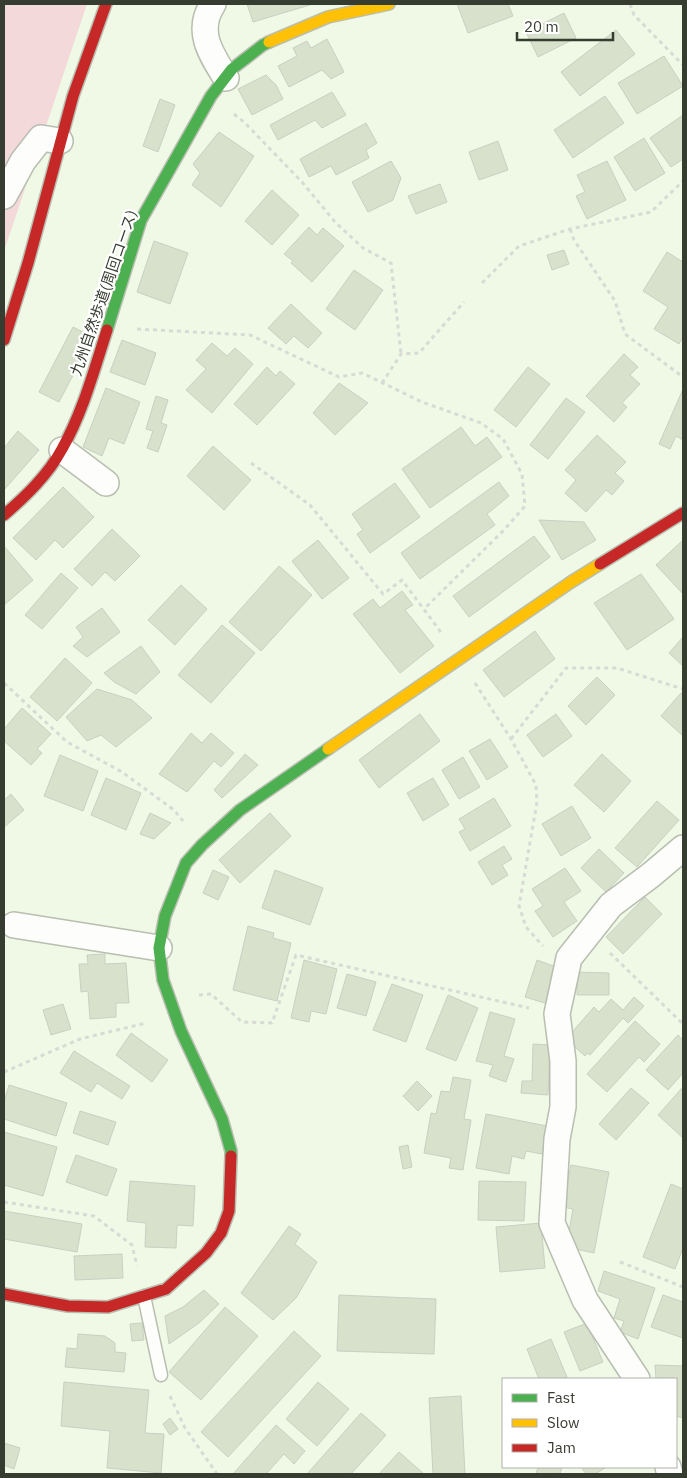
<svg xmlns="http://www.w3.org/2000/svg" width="687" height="1478" viewBox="0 0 687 1478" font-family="'IBM Plex Sans','Noto Sans JP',sans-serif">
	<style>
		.park { fill: #f4d9db }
		.building { fill: #d8e1cc; stroke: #cacfc2 }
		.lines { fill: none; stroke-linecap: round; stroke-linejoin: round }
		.lane-casing { stroke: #b8beb0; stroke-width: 15 }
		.street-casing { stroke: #b8beb0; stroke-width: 28 }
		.fast-casing { stroke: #b8beb0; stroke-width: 14 }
		.slow-casing { stroke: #b8beb0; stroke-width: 14 }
		.jam-casing { stroke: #b8beb0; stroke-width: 14 }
		.path { stroke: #d8dad5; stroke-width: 3; stroke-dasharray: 4 4; stroke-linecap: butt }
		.lane { stroke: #fdfefb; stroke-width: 12 }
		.street { stroke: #fdfefb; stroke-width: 25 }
		.fast { stroke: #4caf50; stroke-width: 11 }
		.slow { stroke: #ffc107; stroke-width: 11 }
		.jam { stroke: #c62828; stroke-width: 11 }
		.labels { text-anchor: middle; stroke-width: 4.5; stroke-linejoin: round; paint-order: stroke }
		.street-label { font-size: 15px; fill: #373c30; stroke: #fff }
	</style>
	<rect width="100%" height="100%" fill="#f0f8e6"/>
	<path class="park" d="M4,4H87L4,251Z"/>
	<path class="building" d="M247,4H313L253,22Z
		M457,4H508L513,16L468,33Z
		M564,13L576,38L538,57L526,32Z
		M616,30L635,54L580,96L561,72Z
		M327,39L344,72L331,79L322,70L289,87L278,66L297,56L293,48L307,41L311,48Z
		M664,56L683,86L637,114L618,83Z
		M266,75L276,85L283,99L252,115L238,89Z
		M332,92L346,115L322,128L315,120L278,140L270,125Z
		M605,96L624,123L573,158L554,130Z
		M160,99L175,105L158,152L143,146Z
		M683,115V159L671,167L650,138Z
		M366,123L377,143L366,150L369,158L336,175L331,166L309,177L300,159Z
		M219,132L254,156L221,207L192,185L200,173L193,164Z
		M644,138L665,173L635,191L614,157Z
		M498,141L508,170L479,180L469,152Z
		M391,161L401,178L393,200L368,212L352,182Z
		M607,161L626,200L587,219L576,196L585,192L577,175Z
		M440,184L447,202L416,214L408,196Z
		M272,190L299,215L272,245L245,221Z
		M309,227L317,235L323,228L344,246L312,282L291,263L293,261L284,254Z
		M154,241L188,253L170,304L137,292Z
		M564,250L569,264L552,270L547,255Z
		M667,252L683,262V337L679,344L654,329L668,307L643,291Z
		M354,270L383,290L355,330L326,309Z
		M291,304L322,333L308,348L294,336L286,344L268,328Z
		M73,327L93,337L59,402L39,392Z
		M122,340L156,353L145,385L110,372Z
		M212,343L227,356L235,348L253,364L212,413L186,390L206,369L196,360Z
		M624,354L638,367L630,375L640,384L622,403L627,407L614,422L586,396Z
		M267,367L276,376L280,371L295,384L257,425L234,404Z
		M528,367L550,384L516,427L494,410Z
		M339,383L368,403L335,435L313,413Z
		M106,388L140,402L124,444L109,438L102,456L83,447Z
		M683,389V440L676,436L670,449L659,444Z
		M156,396L168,400L161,423L167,425L158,452L147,448L153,431L146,429Z
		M566,398L585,412L548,459L530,445Z
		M461,427L475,446L487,437L502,457L430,508L402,469Z
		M18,431L39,450L4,490V448Z
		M597,435L626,462L615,473L624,481L612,495L606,490L586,512L565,493L576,480L565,470Z
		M213,446L251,480L224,510L187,476Z
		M499,482L509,496L487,514L495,525L420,579L401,553Z
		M395,483L420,517L370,553L357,534L363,530L352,514Z
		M63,487L94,517L63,548L55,540L36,560L13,538Z
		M539,520L584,522L596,540L562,560Z
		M112,529L140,556L115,581L105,572L92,586L74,569Z
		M534,536L550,557L469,617L453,596Z
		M318,540L349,578L322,599L292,561Z
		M682,541L683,542V594L656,565Z
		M4,546L33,580L4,605Z
		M279,566L312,595L261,651L229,622Z
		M61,573L78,588L42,629L25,615Z
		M641,574L674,619L627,650L594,603Z
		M181,585L207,609L175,645L148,620Z
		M402,591L413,605L405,610L434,646L400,673L353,614L373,599L380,608Z
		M102,608L120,632L87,657L73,646L83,637L76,627Z
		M222,625L255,653L211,703L178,675Z
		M535,631L555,659L504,697L483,670Z
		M683,637V666L669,653Z
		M141,646L160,672L136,694L114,682L104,673Z
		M65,658L92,683L57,721L30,697Z
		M597,677L615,695L586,725L568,706Z
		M97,689L132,700L152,718L116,747L101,735L87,741L66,717Z
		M681,693L683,695V736L661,716Z
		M22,708L51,734L37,749L42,753L31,765L4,741V729Z
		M420,714L440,741L379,788L359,760Z
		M556,714L572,736L543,757L527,735Z
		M191,733L202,743L211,733L234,753L221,767L214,761L187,792L159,774Z
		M490,739L508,767L487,780L469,751Z
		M245,754L258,765L222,798L214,790Z
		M602,754L631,781L604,812L574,785Z
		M60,755L98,771L83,811L44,796Z
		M463,757L480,787L459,799L442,770Z
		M106,778L141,793L126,830L91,815Z
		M433,778L449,805L423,821L407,793Z
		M11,794L24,810L4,827V800Z
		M494,798L511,826L470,851L459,832L465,829L459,819Z
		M657,801L679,820L637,867L615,848Z
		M572,806L591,838L561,856L542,824Z
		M150,813L171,823L154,839L140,834Z
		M270,813L291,836L240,883L219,860Z
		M504,846L512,859L502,865L508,875L492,885L478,862Z
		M599,849L624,873L606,892L581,868Z
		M565,868L581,891L564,902L577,921L553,937L535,911L543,906L532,889Z
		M213,870L229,877L218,900L203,893Z
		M275,870L323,888L310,925L262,908Z
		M645,897L662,914L623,954L606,937Z
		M248,926L274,933L273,938L291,943L277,1001L233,990Z
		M105,954V964L126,963L129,1003H116V1017L90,1019L88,991L81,992L79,964H88L87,955Z
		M304,960L337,969L326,1014L311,1011L309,1022L291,1018Z
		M537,960L559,968L548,1004L525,997Z
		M577,972L609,973V995H577Z
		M347,974L376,982L366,1016L337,1008Z
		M392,984L423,995L406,1042L373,1030Z
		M448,995L478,1008L456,1061L426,1049Z
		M634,997L644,1006L628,1023L623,1018L590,1055L587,1053L585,1056L566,1039L594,1007L599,1012L611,999L623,1010Z
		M63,1004L71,1029L51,1035L43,1010Z
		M490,1012L515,1019L504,1056L514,1059L506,1082L489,1076L493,1065L476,1061Z
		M635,1021L660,1044L644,1062L639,1057L607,1092L587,1074Z
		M131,1033L168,1060L152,1082L116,1055Z
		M678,1035L683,1040V1073L668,1090L646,1070Z
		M533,1044L550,1045L548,1095L521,1093L522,1081H532Z
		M74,1051L130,1086L122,1099L97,1083L91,1092L60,1073Z
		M453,1077L471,1080L464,1119L471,1120L463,1170L449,1168L451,1158L424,1153L431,1113L436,1114L441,1091L450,1092Z
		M417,1081L432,1096L418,1111L403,1096Z
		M9,1085L67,1103L56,1136L4,1119V1102Z
		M683,1087V1138L658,1115Z
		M631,1088L649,1103L616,1140L599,1124Z
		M80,1111L116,1122L108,1145L73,1133Z
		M486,1114L547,1126L542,1154L526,1151L524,1159L512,1156L509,1174L476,1168Z
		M4,1132L57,1147L43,1196L4,1185Z
		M408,1145L412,1167L403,1169L399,1147Z
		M76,1155L117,1169L107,1196L66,1182Z
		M571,1165L609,1172L594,1253L566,1247L573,1209L563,1207Z
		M130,1181L195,1186L193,1226L177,1225L176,1248L145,1247L146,1223L127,1221Z
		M479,1181L526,1182L524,1221L478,1220Z
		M671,1184L683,1189V1248L675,1269L643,1257Z
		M4,1211L82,1224L77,1252L4,1239Z
		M541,1223L545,1268L500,1272L496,1227Z
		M289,1226L301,1234L295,1244L317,1262L296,1298L273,1320L241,1293Z
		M122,1254L123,1278L75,1280L74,1256Z
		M604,1271L655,1288L638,1339L620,1332L624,1321L614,1318L620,1299L598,1291Z
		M204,1290L219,1304L199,1323L169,1344L165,1316L183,1307Z
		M339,1295L436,1299L434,1354L337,1351Z
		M663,1295L683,1302V1338L651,1327Z
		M225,1307L258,1336L201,1400L169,1372Z
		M142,1323L144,1340L132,1341L130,1324Z
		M587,1323L603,1362L580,1371L564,1332Z
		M294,1331L321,1356L228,1457L201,1432Z
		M78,1334L105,1336L115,1343V1352L126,1353L124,1372L65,1367L67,1348L77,1349Z
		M551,1339L567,1377L562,1379H539L527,1349Z
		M655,1365L683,1366V1418L676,1416V1379H656Z
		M64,1382L149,1390L145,1433L164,1434L161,1473L107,1468L110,1431L61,1426Z
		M318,1382L349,1409L317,1446L286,1419Z
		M461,1396L465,1474H433L429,1398Z
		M361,1413L386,1435L351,1474H307Z
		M170,1418L178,1429L170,1435L163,1424Z
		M276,1425L305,1451L294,1464L284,1454L266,1474H233Z
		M4,1443L20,1448L14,1469L4,1465Z
		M399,1452L424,1474H379Z
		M538,1467H562L560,1474H536Z
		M581,1467H607L595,1474H586Z"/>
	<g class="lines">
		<defs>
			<path id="lane" d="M144,1296L161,1375"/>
			<path id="street" d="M213,4C195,31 211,54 226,78
				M4,196L23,161L41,138L60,141
				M62,450L106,483
				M14,925L159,948
				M637,1379L585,1300L552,1223L557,1139L563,1107V1061L557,1014L569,958L611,905L651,875L683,848
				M668,1467L670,1474"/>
			<path id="fast" d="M107,330L141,220L211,96L232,69L263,45L269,42
				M231,1156V1151L222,1119L181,1031L163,980L159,948L165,916L186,863L202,845L240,810L328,749"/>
			<path id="slow" d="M269,42L328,17L389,4
				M328,749L571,582L600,564"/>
			<path id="jam" d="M4,340L28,263L73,96L106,4
				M4,515C26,496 48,475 62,449C83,412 94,370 107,330
				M600,564L683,513
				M4,1294L68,1306L108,1307L166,1289L206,1253L221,1233L229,1211L231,1156"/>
		</defs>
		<use href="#lane" class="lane-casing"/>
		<use href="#street" class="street-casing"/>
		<use href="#fast" class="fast-casing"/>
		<use href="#slow" class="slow-casing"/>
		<use href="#jam" class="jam-casing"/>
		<path class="path" d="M630,4L634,15L683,65
			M234,114L245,123L302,182L335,222L363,248L391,263L401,354
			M570,229L574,240L615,301L625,334L683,377
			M482,283L519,246L570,229L651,212L683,181
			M137,329L250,335L339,377L362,373L422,402L481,423L503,439L522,474L525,506L505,529L425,608
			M382,383L401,354L419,353L464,302
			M251,463L310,505L383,594L402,580L443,635
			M4,683L67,742L122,772L174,810L183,821
			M475,683L511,739L536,785L537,802L519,906L526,927L543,946
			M511,739L566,668H617L683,689
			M610,953L683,1024
			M199,995L211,994L242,1022L272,1023L296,955L529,1008
			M4,1072L80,1039L146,1023
			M4,1202L94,1216L132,1245L137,1266
			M620,1262L683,1287
			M170,1396L185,1428L217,1474"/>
		<use href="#lane" class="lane"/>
		<use href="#street" class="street"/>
		<use href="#fast" class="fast"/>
		<use href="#slow" class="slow"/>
		<use href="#jam" class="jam"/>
	</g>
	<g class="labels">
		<g class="street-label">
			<text transform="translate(104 293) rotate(-71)" y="5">九州自然歩道(周回コース)</text>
		</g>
	</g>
	<rect width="687" height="1478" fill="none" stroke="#373c30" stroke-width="10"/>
	<rect x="502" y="1378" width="175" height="90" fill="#ffffff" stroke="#afb1ac"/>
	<rect x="512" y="1394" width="25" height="8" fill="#4caf50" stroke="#afb1ac"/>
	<text x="547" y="1403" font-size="15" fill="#373c30">Fast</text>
	<rect x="512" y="1419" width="25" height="8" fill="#ffc107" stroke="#afb1ac"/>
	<text x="547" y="1428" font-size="15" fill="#373c30">Slow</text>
	<rect x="512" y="1444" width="25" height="8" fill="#c62828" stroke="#afb1ac"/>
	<text x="547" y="1453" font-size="15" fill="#373c30">Jam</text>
	<path d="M517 32v8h96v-8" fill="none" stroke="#373c30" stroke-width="2.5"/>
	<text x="524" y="32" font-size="15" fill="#373c30" stroke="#ffffff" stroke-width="4" paint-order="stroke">20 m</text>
</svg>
